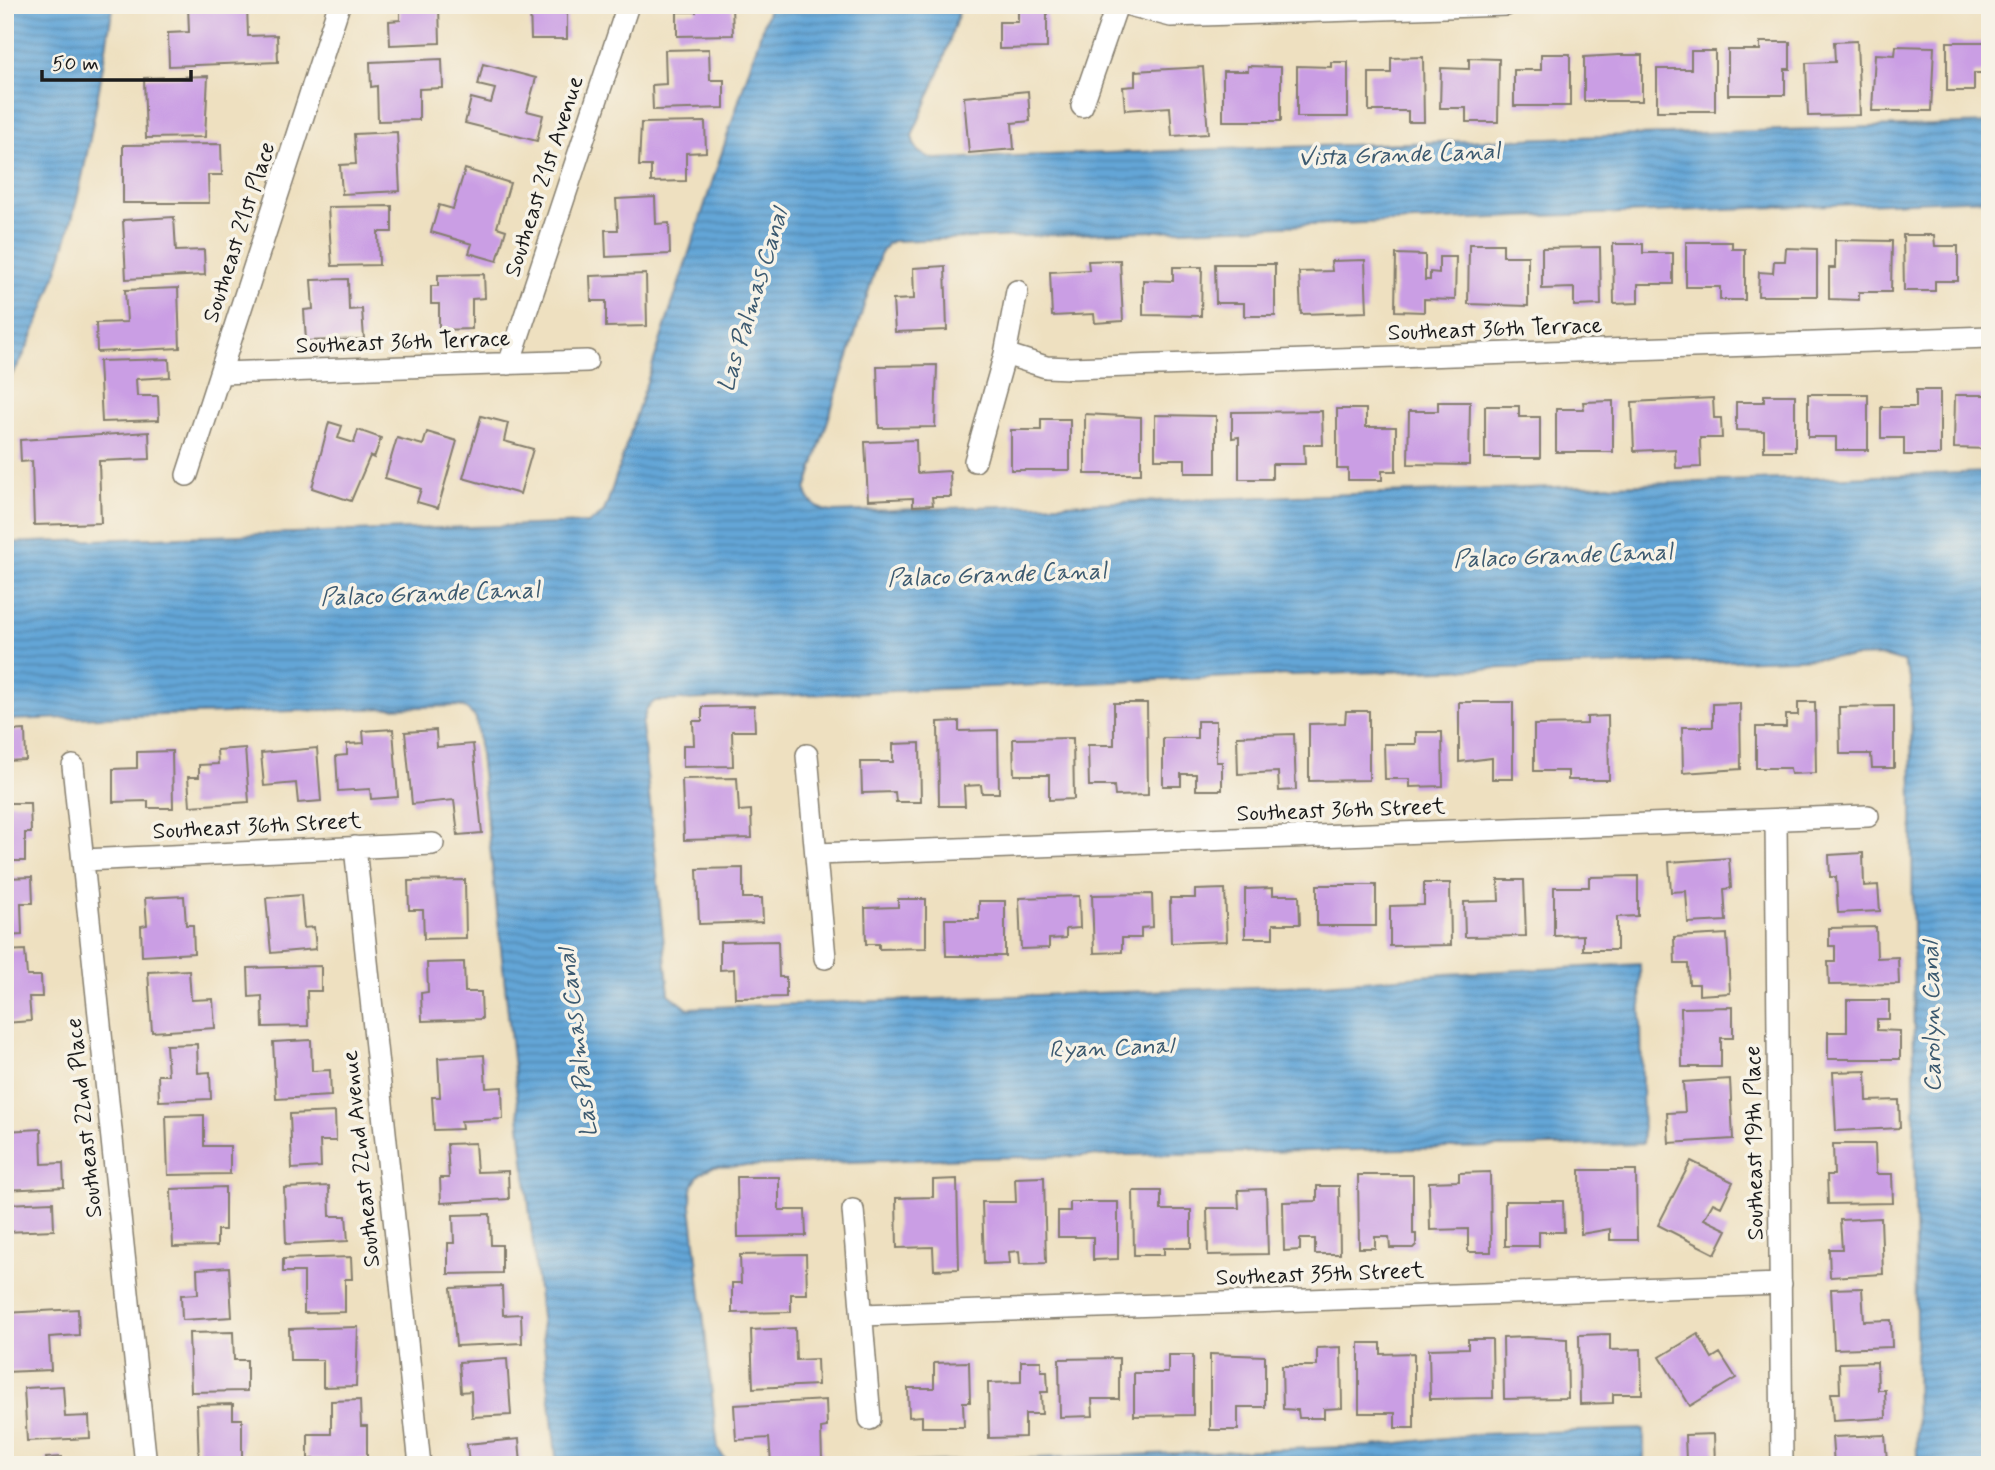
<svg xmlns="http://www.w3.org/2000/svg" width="1995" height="1470" viewBox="0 0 1995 1470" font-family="Mynerve,sans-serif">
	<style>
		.water { fill: url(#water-rules); stroke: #40617a; stroke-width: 2 }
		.building { fill: #ca9ee4 }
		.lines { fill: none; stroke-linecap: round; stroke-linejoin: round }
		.minor-casing { stroke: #857e6e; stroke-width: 24 }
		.minor { stroke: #fff; stroke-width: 21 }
		.labels { text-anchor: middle; stroke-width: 7; stroke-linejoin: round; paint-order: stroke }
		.street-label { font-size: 23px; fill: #1c1c1c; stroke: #f7f3e8 }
		.water-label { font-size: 24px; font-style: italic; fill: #3c5a70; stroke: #f7f3e8 }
	</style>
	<defs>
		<pattern id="water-rules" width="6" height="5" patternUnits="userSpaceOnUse" patternTransform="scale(1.75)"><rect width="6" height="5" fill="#63a6d7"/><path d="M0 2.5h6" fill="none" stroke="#5186ae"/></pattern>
	</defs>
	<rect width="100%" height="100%" fill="#f7f3e8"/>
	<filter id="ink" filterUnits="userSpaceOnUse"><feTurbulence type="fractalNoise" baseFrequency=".0143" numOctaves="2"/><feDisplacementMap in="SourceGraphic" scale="14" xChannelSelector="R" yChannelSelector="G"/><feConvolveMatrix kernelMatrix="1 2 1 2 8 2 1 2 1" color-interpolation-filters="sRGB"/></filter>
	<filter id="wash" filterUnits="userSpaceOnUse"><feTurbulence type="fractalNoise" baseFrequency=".00686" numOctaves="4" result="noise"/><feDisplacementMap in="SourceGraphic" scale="28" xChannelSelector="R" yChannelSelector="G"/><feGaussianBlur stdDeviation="1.57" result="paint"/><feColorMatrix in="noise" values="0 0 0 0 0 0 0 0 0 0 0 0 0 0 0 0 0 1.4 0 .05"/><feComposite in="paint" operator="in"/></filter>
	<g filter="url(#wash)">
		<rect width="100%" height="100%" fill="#eee0c0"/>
		<path class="water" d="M5,5H113C94,122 76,246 24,354C19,365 11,375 5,386Z
			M770,5H961L941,68L912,136C915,150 920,155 934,159L1990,123V199L893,241L887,244L880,255L806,490C808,503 820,511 833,512L1990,472V1465H1917L1911,681L1903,662L1882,656L1231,677L655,701L647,708L642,725L669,994L687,1008L1313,985L1445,974L1640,964L1643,1144L932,1159L713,1167C693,1174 691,1185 691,1205L718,1449L729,1465H557L476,718L464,707L454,706L5,720V543L589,523L603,513L607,504Z
			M1644,1429V1465H846L1372,1446L1481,1434Z"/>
		<g id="blocks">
			<path class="building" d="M188,5H247L248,36L277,35L278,62L169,66L168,33L189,32Z
				M400,5H439L440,43L390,45L389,21L400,20Z
				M530,5H567V39H531Z
				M696,5H732L733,35L677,36V12H696Z
				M1018,5H1047V48L999,49V22H1018Z
				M1857,41L1860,115L1808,116L1806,63L1835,62L1834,42Z
				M1760,42H1790V69H1785V95H1728V50H1760Z
				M1947,42H1990V73H1974V91H1947Z
				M1896,46L1934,47L1931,111H1872L1875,54L1895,55Z
				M709,49L710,80H724V108L653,110L652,85L666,84L665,50Z
				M1691,51H1715V111H1657V69H1691Z
				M1541,54H1570V106H1514V70H1541Z
				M1619,55H1642V101H1584V57Z
				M1423,57L1424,122H1408V111H1369V73H1391V58Z
				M1469,58L1499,59L1498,122H1466V108H1440L1441,68L1469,69Z
				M442,59L443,88L419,89V120L378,121L377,86L371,87L370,62Z
				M1331,62H1348V117H1297V66L1331,67Z
				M483,64L536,78L527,111L543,115L537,141L465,123L471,98L491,103L495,89L478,85Z
				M1248,66L1281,67V121H1223V71H1248Z
				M1203,67L1208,134L1172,136L1170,107L1125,110L1123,87L1135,86V71Z
				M208,76L205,137L146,138L144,78Z
				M1028,91L1030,121L1012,123L1014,149L969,153L964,97Z
				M705,122L706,152L686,153V181L651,182V166H639L641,123Z
				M397,132L400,191L342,194L340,165L356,164L354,134Z
				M221,144L222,175H208L209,203H123V145Z
				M465,169L510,183L497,227L506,230L497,261L469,253L472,244L431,232L439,205L453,209Z
				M655,197L656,224L669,223L670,254L606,257L605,230H618L616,199Z
				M392,206V232H378L379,265L332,266L328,207Z
				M174,217L176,251L204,250L205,275L126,279L123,220Z
				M1903,235H1934L1935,246H1958V281H1935V291H1904Z
				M1835,240L1892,241L1891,292H1859V300L1829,299V268H1835Z
				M1686,242H1732V249H1745V300H1720V287H1686Z
				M1469,244H1503V256H1528V306L1468,304Z
				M1613,244H1643V253H1673V284H1638V303L1614,304Z
				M1600,247L1601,305L1574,306V288L1542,289V248Z
				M1786,248L1817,249V296H1758L1759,272L1773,273L1774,261H1785Z
				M1396,254L1425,255V280H1430V272L1439,273V257H1456L1455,300L1424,299V312L1395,311Z
				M1120,260L1123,321L1095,323L1094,314L1052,316L1050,272L1089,270L1088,261Z
				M1365,260L1367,312L1301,314L1299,272L1332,271L1331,261Z
				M1215,264H1275V316H1244V303H1216Z
				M945,266L947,330L895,332L893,300L914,299L913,268Z
				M1173,267H1202L1201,316L1143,315V280L1173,281Z
				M484,274L485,298L472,299V329L439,330V304H431V286H438V275Z
				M646,274L647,326L606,327V301H591L590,276Z
				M348,279L349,310L362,309L364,339L306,341L304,310L313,309L311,280Z
				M178,288L180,348L97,352L96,323L127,322L125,290Z
				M169,359L170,377L136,379L137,396H158L159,420L102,422L99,361Z
				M937,365L935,427L879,428L877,366Z
				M1916,390H1940V455H1904V438H1881V407H1916Z
				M1808,394H1868V450H1836V437H1808Z
				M1764,395H1795V451H1764V431L1736,430V402H1764Z
				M1955,395H1990V449L1954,448Z
				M1713,398L1714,418H1721L1722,438H1700L1701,467L1676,468L1675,449L1634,451L1632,402Z
				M1613,401V452H1556V409H1584L1583,402Z
				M1438,402H1470L1469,465L1408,464L1409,411H1438Z
				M1485,406H1519V417H1540V458H1485Z
				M1337,409H1366V427H1396V471H1382V480H1348V469H1337Z
				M1322,411L1323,445H1304L1305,464H1272V479H1239V437L1232,438V412Z
				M1085,414L1141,417V474H1085Z
				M1155,415L1216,416V473H1185V459H1155Z
				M481,416L508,423L504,441L533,449L520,494L463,478Z
				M1041,419H1070V470H1011V430H1041Z
				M329,422L342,426L338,438L354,443L358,430L381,438L374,458L370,456L351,501L312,488Z
				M149,432L150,459L99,461L101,523L34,525L32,461L21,462L20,440Z
				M427,432L457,441L438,508L417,502L421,489L385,478L397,438L423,445Z
				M916,440L917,473L950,471L951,497H932L933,505L913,506V498L868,500L865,442Z
				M1459,702H1513V779H1492V758L1459,762Z
				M1798,702H1815L1816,773L1791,774L1790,768H1756V727H1786V715H1798Z
				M1114,703H1147L1148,795L1115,796L1114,786H1089L1088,745H1114Z
				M1740,703L1741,769L1683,773L1682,727H1713V704Z
				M754,706L755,731H732L733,766L683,767V745H694L693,721H702V707Z
				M1894,706V768H1872L1871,754H1840L1839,707Z
				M1346,711H1369V780L1309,781V724L1345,723Z
				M1608,716L1609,780H1568V771H1534V725L1587,724V717Z
				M959,721V731L998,730L999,793H982L981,785L964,786L965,806H939L938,722Z
				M1197,721H1216V762H1222V790H1196V774H1181V786H1163V738H1197Z
				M393,729L398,797L371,799L370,789L338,791L336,756L347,755V744L364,743L363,731Z
				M25,730L26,760L5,761V731Z
				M436,730L437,747L473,744L482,833L458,835L454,800L412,804L405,732Z
				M1416,732H1442L1443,786L1410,787V779H1385L1384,744H1416Z
				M1294,734L1296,790L1279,791L1278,772L1238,774L1237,736Z
				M1073,738L1074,799L1049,800V775H1014L1013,739Z
				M920,743L921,802H896L895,792L862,793L861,762H893V744Z
				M245,748L249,802L190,806L188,777H199V765L218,764L217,750Z
				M317,748L321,801L298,803L296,783L264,786L261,753Z
				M172,751L173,808H148V801L113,802V769L137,768V752Z
				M737,778L739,811L751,810L752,838L684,840L682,779Z
				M5,803H30L31,833H25V861H5Z
				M1863,853L1864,886L1878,885L1880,911L1838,913L1836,877H1830L1829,855Z
				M1729,858L1731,888L1724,889L1726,921L1688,923L1686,891L1671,892L1669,862Z
				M743,868V898H762L763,922L699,924L697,869Z
				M1638,876V916L1617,917V950H1583V935L1554,936V887H1589V877Z
				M32,877L33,903H21L22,935L5,936V878Z
				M465,880L466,938L424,939L423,910H409L408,881Z
				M1498,880H1524L1526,936L1465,937L1464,902L1499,901Z
				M1424,883H1450L1451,945L1390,946V906L1424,905Z
				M1317,885H1376V926H1317Z
				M1273,888V895H1299L1300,924H1273V938H1245V889Z
				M1225,889L1227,941L1171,943L1170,898H1195V890Z
				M1152,894L1153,927L1141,928V938H1122V952L1094,953L1092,895Z
				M301,895L304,928L314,927L316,949L271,953L266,898Z
				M184,896L186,925H193L194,953L142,956L141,926L147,925L145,898Z
				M1079,896L1080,928L1066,929V938L1049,939V948L1021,949L1019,898Z
				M898,899H926V948L879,949V944H866L865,908L898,907Z
				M979,901H1005V956H946L945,919H979Z
				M1876,927L1877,958L1898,957L1899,984L1829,985L1828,962H1835V946H1829V928Z
				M1727,934L1730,993L1699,995V984H1689L1688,964H1675L1674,937Z
				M778,941L779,977H786V997L735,998L734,969L720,970V942Z
				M25,950L27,976H41L42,997H29L31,1021L5,1023V951Z
				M464,962L465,992H481L482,1019L422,1021L421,993L428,992L427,963Z
				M321,966V991H307L308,1026L263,1027L262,996L249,997L248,968Z
				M189,970L191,1000L213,999L215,1028L152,1032L148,972Z
				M1847,1000H1889V1019H1877V1030L1900,1031V1059H1828V1032H1847Z
				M1733,1007V1038H1721V1067H1682L1681,1008Z
				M311,1040L312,1071L330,1070L331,1096L276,1099L273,1042Z
				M197,1044L198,1073L210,1072L211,1099L159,1101L158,1075H168L166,1045Z
				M484,1055L486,1088L502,1087L503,1119L461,1121L462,1129L434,1130L432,1097H440L438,1058Z
				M1866,1071L1867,1101L1899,1100L1900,1128L1836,1131L1833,1072Z
				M1730,1079L1733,1139L1669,1143L1667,1113L1685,1112L1683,1082Z
				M335,1112L336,1141H320L321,1167L292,1169L290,1114Z
				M204,1115V1146H230V1174L168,1175L166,1116Z
				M41,1129L42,1164L63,1163L64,1187L5,1190V1131Z
				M475,1143L477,1172L508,1171L509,1199L441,1203L440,1178H449L447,1144Z
				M1833,1144H1875L1876,1174H1892L1893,1203L1828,1204L1827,1175H1834Z
				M1691,1161L1733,1182L1721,1207L1713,1203L1704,1219L1727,1230L1715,1254L1658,1225Z
				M1580,1170H1636L1637,1240H1610V1229L1581,1234Z
				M1490,1172L1491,1252H1468V1229L1430,1230L1429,1182L1459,1181V1173Z
				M1358,1175H1413V1234H1416V1245L1413,1248H1390L1389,1237H1375V1248H1359Z
				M737,1177H779V1210H805L806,1236L738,1237Z
				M1044,1177L1046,1263L1020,1264L1019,1251L1009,1252L1010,1263L984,1264L982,1202H1016L1015,1178Z
				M957,1179L959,1269L934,1270L933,1247L897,1248L896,1198L933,1197V1180Z
				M329,1186L330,1216H346L348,1241L286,1244L284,1188Z
				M1317,1186H1339L1340,1254H1315V1239H1300V1250L1284,1251L1283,1202L1317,1201Z
				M225,1187V1230H217V1246L173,1247L171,1189Z
				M1266,1189L1268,1254L1208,1255L1207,1208H1239L1238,1190Z
				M1133,1191H1161V1210H1191V1248H1164V1255H1134Z
				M1505,1201H1563L1564,1232H1539V1246H1505Z
				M53,1202L54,1230L5,1232V1204Z
				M1070,1202H1118V1259L1093,1260V1237H1058V1211H1070Z
				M490,1214L491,1245H502V1273L448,1274V1243H454L453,1215Z
				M1881,1218L1883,1274L1830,1277L1829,1249H1842L1840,1220Z
				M806,1254L807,1294H791V1312L732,1313V1283H741L740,1255Z
				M351,1257L352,1279H345V1312L304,1313V1272H283V1259Z
				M229,1267L232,1317L182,1320L181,1295L198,1294L197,1269Z
				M502,1286L503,1315L521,1314L522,1343L456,1346L451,1288Z
				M1862,1288L1864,1321L1891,1320L1892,1347L1834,1349L1831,1289Z
				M78,1309L79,1335L49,1337L51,1370L5,1372V1313Z
				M358,1327L356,1386L323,1387V1360H290L289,1329Z
				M795,1328L796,1360L817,1359L818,1385L753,1388L751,1330Z
				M233,1332L234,1360H247V1391L191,1392L189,1333Z
				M1610,1334V1350L1641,1349L1642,1394H1613V1403L1580,1404L1579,1335Z
				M1698,1334L1712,1358L1720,1353L1736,1378L1690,1406L1660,1357Z
				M1527,1337L1567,1339L1568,1398L1504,1399L1503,1338Z
				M1468,1339H1492L1493,1398L1430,1399L1429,1349L1468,1348Z
				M1359,1343H1381V1354L1414,1353V1428H1395V1413H1359Z
				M1341,1347L1342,1408L1324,1409V1418H1299L1298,1410L1283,1409L1282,1366H1317V1348Z
				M1210,1354L1265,1356V1407H1238V1430H1210Z
				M1168,1355H1193V1415L1134,1416V1373H1168Z
				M1119,1358V1399H1092L1093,1416L1060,1417L1059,1359Z
				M507,1359L511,1415L472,1417L471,1391L461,1392L459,1362Z
				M1021,1361H1041V1371H1047L1048,1392H1041L1042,1414H1025V1437L989,1438L988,1383L1021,1382Z
				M969,1362L970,1402H963L964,1427H922V1416L909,1417L908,1388H934V1363Z
				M1877,1362L1878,1390H1885L1886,1418L1833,1421L1831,1393H1840L1839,1363Z
				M63,1386L65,1417L89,1416L90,1438L27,1441L24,1388Z
				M360,1400L361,1426H367V1459H308V1434H331V1401Z
				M826,1400L827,1427L821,1428L822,1460L771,1463L769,1438L736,1440L734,1405Z
				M233,1404V1419H242V1463L199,1464L197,1405Z
				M1714,1434L1715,1465H1677V1461H1686L1685,1435Z
				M1885,1435L1887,1461L1875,1462L1876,1465H1834L1832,1437Z
				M519,1439L521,1465H469L467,1444Z
				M62,1457V1465H47L46,1458Z"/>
		</g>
	</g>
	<g filter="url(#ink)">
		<use href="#blocks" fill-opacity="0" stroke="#857e6e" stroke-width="2"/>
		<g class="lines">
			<defs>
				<path id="minor" d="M1129,5L1171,16L1506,5
					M1082,106L1117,5
					M1005,354L1046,367L1070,368L1990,337
					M509,364L628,5
					M220,373L587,361
					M975,461L1005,354L1017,291
					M187,475L339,5
					M807,755L825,958
					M73,766L146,1465
					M1776,820L1782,1465
					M355,847L420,1465
					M816,854L1868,816
					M83,860L433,844
					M853,1210L870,1419
					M862,1315L1781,1284"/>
			</defs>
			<use href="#minor" class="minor-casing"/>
			<use href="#minor" class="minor"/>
		</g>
	</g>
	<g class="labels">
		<g class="street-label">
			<text transform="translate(543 176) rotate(-72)" y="8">Southeast 21st Avenue</text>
			<text transform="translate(238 232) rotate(-72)" y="8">Southeast 21st Place</text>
			<text transform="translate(1495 328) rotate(-2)" y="8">Southeast 36th Terrace</text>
			<text transform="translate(403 341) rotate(-2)" y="8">Southeast 36th Terrace</text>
			<text transform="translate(1341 809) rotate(-2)" y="8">Southeast 36th Street</text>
			<text transform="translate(257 825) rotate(-3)" y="8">Southeast 36th Street</text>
			<text transform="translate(83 1118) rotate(-96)" y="8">Southeast 22nd Place</text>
			<text transform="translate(1753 1143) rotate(-91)" y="8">Southeast 19th Place</text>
			<text transform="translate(360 1159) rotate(-96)" y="8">Southeast 22nd Avenue</text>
			<text transform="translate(1320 1273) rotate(-2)" y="8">Southeast 35th Street</text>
		</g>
		<g class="water-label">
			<text transform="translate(1399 154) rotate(-2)" y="8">Vista Grande Canal</text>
			<text transform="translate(752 300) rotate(-73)" y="8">Las Palmas Canal</text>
			<text transform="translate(1563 555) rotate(-2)" y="8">Palaco Grande Canal</text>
			<text transform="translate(997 574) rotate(-2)" y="8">Palaco Grande Canal</text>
			<text transform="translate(430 593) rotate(-2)" y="8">Palaco Grande Canal</text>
			<text transform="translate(1931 1017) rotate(-91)" y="8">Carolyn Canal</text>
			<text transform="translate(577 1043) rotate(-97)" y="8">Las Palmas Canal</text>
			<text transform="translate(1111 1047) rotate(-2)" y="8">Ryan Canal</text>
		</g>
	</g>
	<rect width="1995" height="1470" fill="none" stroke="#f7f3e8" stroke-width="28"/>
	<path d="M42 70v10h149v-10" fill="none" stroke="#1c1c1c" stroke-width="3.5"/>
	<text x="52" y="70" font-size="21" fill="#1c1c1c" stroke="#f7f3e8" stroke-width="5" paint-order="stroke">50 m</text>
</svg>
